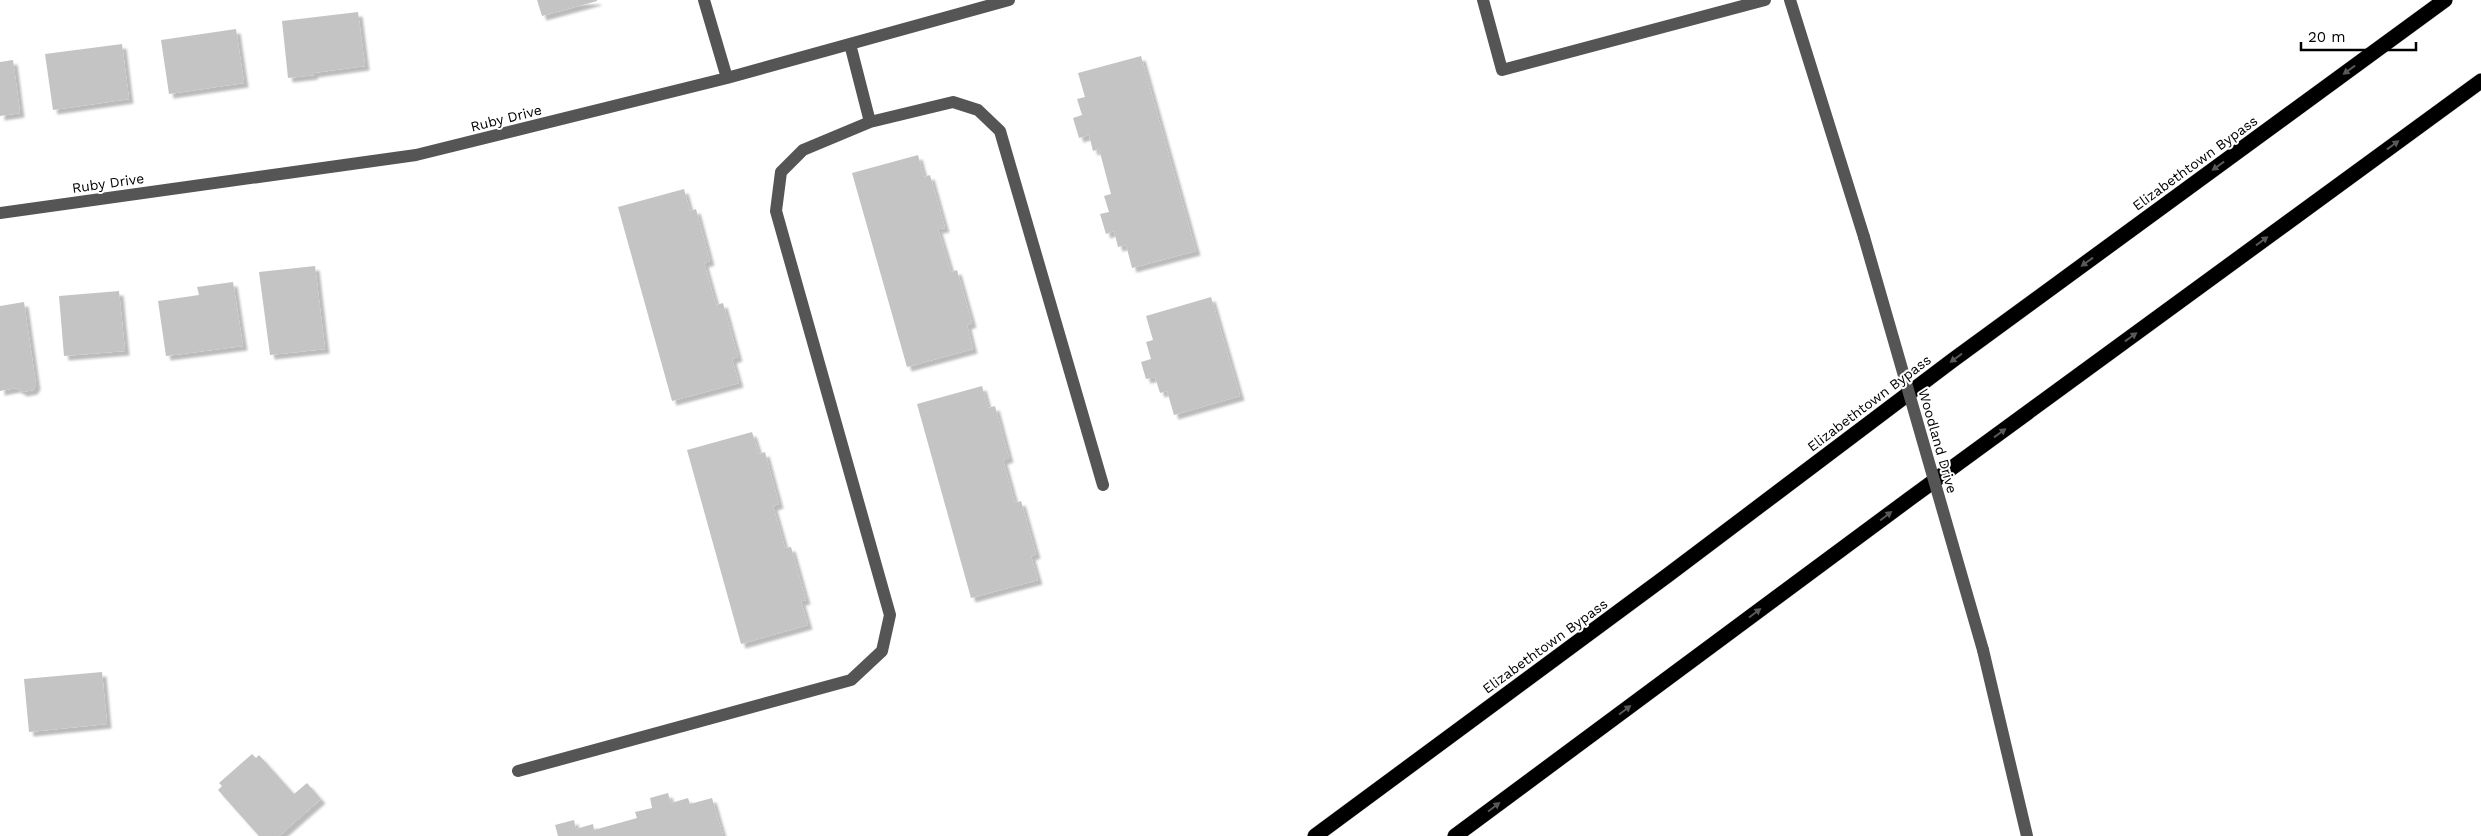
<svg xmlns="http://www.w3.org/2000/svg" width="2481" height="836" viewBox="0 0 2481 836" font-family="'Work Sans',sans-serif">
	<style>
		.building { fill: #c4c4c4; filter: url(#shadow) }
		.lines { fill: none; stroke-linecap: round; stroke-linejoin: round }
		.highway-casing { stroke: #dbdbdb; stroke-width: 16 }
		.minor { stroke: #555; stroke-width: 12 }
		.highway { stroke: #000; stroke-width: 15 }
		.minor-bridge { stroke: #555; stroke-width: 12 }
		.oneway { fill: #595959 }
		.labels { text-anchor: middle; stroke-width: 4; stroke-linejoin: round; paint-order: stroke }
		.street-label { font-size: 14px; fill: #000; stroke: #fff }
	</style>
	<defs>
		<filter id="shadow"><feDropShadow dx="4.5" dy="4.5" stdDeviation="1" flood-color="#0004"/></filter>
	</defs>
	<rect width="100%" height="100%" fill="#fff"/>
	<path class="building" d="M537,0H597V1L542,16Z
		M358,12L365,66L313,73L314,75L288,78L282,21Z
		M236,29L244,83L169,94L161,40Z
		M122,44L129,99L53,110L45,54Z
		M1141,56L1196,251L1132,268L1126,245L1118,247L1114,231L1106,234L1100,214L1109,212L1104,196L1111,194L1099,149L1093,151L1089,135L1079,138L1073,118L1082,115L1077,99L1085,97L1078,73Z
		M13,60L20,113L0,116V62Z
		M918,155L924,177L930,175L945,228L938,229L951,272L957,270L972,323L967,325L973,349L907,367L852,173Z
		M684,189L690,211L696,209L710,261L704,263L716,305L723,303L738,357L732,359L739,383L672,401L618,207Z
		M315,266L325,349L270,355L259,272Z
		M233,282L243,346L166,356L158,301L199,295L197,287Z
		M119,291L125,351L64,356L59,296Z
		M1211,297L1240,396L1174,415L1167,391L1160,393L1155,377L1146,379L1141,362L1151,359L1146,342L1153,340L1146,316Z
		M24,302L36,385L33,390L23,392L16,388L0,391V306Z
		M982,386L988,408L995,406L1009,458L1003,460L1015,503L1021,501L1036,554L1031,556L1038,580L971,598L917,404Z
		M752,432L759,454L765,452L779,504L773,506L785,548L791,547L806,600L801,601L808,625L741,644L687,450Z
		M102,672L107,724L29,732L24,679Z
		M252,754L256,758L259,755L294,794L307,783L321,799L279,836H259L218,790L222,786L219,783Z
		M668,793L671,803L688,798L690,804L712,798L723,836H558L555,825L574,820L576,829L593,824L594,830L637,818L635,812L652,808L650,798Z"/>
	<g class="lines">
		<defs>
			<path id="highway" d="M1315,836L1668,575L1953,360L2445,0
				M1455,836L1908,500L2481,81"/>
		</defs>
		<use href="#highway" class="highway-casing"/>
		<path class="minor" d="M704,0L727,78
			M1483,0L1502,70L1765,0
			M1790,0L1864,237
			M850,44L870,122L953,102L978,110L1000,131L1103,485
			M0,213L416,155L727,78L1009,0
			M1983,650L2027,836
			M518,771L851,680L882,651L890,615L776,211L781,172L803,150L870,122"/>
		<use href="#highway" class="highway"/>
		<path class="minor-bridge" d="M1864,237L1983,650"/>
	</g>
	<defs><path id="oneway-solid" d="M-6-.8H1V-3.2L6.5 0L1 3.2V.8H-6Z" transform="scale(1.25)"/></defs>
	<g class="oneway">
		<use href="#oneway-solid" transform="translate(2349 70) rotate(144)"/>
		<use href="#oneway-solid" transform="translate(2393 145) rotate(-36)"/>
		<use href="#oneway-solid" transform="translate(2218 166) rotate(144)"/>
		<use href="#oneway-solid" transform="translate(2262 241) rotate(-36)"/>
		<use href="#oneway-solid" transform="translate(2087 262) rotate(144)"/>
		<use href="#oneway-solid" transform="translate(2131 337) rotate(-36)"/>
		<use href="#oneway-solid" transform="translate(1956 358) rotate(144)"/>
		<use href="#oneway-solid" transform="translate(2000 433) rotate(-36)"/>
		<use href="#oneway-solid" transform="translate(1886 516) rotate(-37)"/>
		<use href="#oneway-solid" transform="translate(1755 613) rotate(-37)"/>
		<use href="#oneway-solid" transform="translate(1625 710) rotate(-37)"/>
		<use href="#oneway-solid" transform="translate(1494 807) rotate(-37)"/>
	</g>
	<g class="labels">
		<g class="street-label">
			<text transform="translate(506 118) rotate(-14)" y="5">Ruby Drive</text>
			<text transform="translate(2195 163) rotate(-36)" y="5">Elizabethtown Bypass</text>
			<text transform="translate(108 183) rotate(-8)" y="5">Ruby Drive</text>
			<text transform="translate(1869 403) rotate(-37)" y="5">Elizabethtown Bypass</text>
			<text transform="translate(1938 441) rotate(74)" y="5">Woodland Drive</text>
			<text transform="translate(1545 646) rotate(-36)" y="5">Elizabethtown Bypass</text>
		</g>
	</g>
	<path d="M2301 42v8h115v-8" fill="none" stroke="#000000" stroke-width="2.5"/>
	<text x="2308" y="42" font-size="15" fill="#000000" stroke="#ffffff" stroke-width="4" paint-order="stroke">20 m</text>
</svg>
